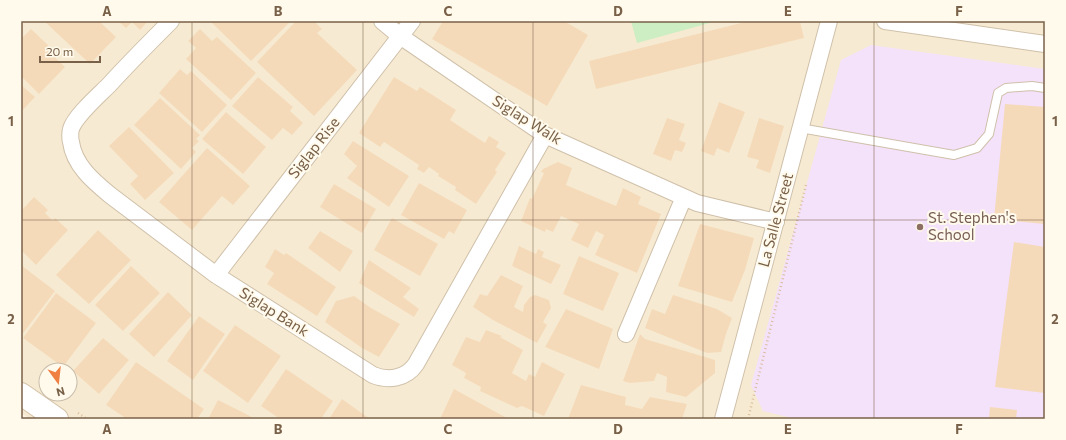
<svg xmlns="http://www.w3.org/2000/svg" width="1066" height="440" viewBox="0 0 1066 440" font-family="Commissioner,sans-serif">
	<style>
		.residential { fill: #f6ebd2; fill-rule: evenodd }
		.education { fill: #f4e1fa }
		.green { fill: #cdedc2 }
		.building { fill: #f5daba }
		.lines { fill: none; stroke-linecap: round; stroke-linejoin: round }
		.lane-casing { stroke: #d0c0aa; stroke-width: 10 }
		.street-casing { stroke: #d0c0aa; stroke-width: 18 }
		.secondary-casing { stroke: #d4c1a7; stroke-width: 24 }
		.path { stroke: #dabd9d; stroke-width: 2.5; stroke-dasharray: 1 3; stroke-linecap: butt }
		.lane { stroke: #fff; stroke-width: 8 }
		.street { stroke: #fff; stroke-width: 16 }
		.secondary { stroke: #fff; stroke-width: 22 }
		.grid { fill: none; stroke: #796048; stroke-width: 1; stroke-opacity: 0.55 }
		.education-dot { fill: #8d6e63; stroke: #fffaec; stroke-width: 1.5 }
		.labels { text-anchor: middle; stroke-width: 4; stroke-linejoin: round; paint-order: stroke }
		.street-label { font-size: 15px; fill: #796048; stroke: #fffaec }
		.education-label { font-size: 15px; fill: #785e54; stroke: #fffaec; text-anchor: start }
		.neatline { fill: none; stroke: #796048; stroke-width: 1.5 }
		.grid-label { font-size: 13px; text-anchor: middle; font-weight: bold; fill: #796048 }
	</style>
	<rect width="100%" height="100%" fill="#fef7e5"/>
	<path class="residential" d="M21,21H1045V419H30L21,413ZM46,370H70V394H46Z"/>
	<path class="education" d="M871,45L1045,69V419H796L763,411L751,385L841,60Z"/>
	<path class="green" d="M631,21H717L637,43Z"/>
	<path class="building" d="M44,21H99L116,37L90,64Z
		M118,21H148L140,30L132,22L126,28Z
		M210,21H291L251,61Z
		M296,21H314L322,29L317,33L357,70L314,116L257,62Z
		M443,21H564L588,35L547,106L432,39Z
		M749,21H800L804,38L596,89L589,61Z
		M31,29L48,45L46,49L65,67L39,94L21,76V39Z
		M200,29L212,41L217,37L256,73L231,100L186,59L196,48L188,41Z
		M180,69L187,75L191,71L227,105L202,132L159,93Z
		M258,77L293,107L290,111L303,123L292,135L283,128L272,140L232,106Z
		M394,77L417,91L420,87L456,110L450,120L485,143L489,136L499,142L496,147L506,153L495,170L497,172L476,204L455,190L456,187L438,176L439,174L429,167L424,173L417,169L419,165L384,142L380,147L359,133Z
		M21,85L35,97L21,112Z
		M160,98L200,135L196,139L199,141L192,148L196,152L181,169L134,125Z
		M719,102L745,112L729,153L717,148L714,156L701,151Z
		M1005,104L1045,107V224L994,219Z
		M226,112L266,147L243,174L202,139Z
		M667,118L685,124L679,140L686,143L682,152L675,150L671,161L653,154Z
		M759,118L784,126L770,173L756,168L759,160L747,157Z
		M129,127L174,173L145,200L130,184L138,176L109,146Z
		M353,141L409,176L389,207L347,178L357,166L344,154Z
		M207,148L250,186L233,205L222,196L192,230L159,202Z
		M558,162L572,168L566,185L616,206L623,188L641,197L638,204L661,214L637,273L595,255L604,235L596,231L588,248L571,240L579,224L561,216L553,232L546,229L545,232L521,221L530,198L532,199L544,173L541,172L543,169Z
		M419,183L467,210L454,234L449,231L444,239L401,215Z
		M334,184L376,209L362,233L320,207Z
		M34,197L48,210L45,213L53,221L55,218L68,230L36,265L21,250V211Z
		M392,218L438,244L420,276L374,250Z
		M700,224L754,238L745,270L732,302L678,286Z
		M98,230L131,260L89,304L56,275Z
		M320,231L353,251L340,272L308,248Z
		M1014,242L1045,247V393L995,387Z
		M519,246L536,254L538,249L544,252L542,257L561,265L551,284L512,266Z
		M275,249L284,255L286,253L336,287L317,316L267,284L274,273L265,267Z
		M579,256L619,273L603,311L563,294Z
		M369,260L411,288L403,297L419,309L414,317L359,283Z
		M21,265L55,291L21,336Z
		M131,266L160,293L123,331L95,305Z
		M501,275L523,286L514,307L523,312L524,305L530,297L535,295L549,300L551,308L543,322L547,325L537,343L493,320L473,307L480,294L487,296Z
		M168,292L192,315L154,357L129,334Z
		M56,293L96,323L63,367L23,338Z
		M673,295L717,309L732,318L726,334L721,352L707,353L645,328L652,309L665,314Z
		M354,296L371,308L400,324L379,357L362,348L325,322L336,301Z
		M566,309L613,329L599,369L545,347Z
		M199,316L225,334L193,380L167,361Z
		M235,325L281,356L248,403L203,371Z
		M486,330L502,336L500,337L523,350L512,373L526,381L529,374L535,377L542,362L565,374L544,416L522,406L517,408L480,391L481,387L464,378L466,373L452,365L466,337L480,342Z
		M640,334L645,339L715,360V373L686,397L666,392L667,377L657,373L654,381L630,383L623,381Z
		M103,338L129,360L99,394L73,371Z
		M136,362L204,409L197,419H127L106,405Z
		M286,369L333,401L321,419H280L261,406Z
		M581,385L626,397L625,405L642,409L650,397L687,404L682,419H568Z
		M454,389L494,411L509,419H440Z
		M342,399L370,419H329Z
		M218,400L246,414L255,419H208Z
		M990,407L1017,410L1016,419H989Z"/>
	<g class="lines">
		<defs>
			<path id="lane" d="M800,128L954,155L977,148L989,134L998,93L1006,88L1032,86L1045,88"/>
			<path id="street" d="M171,21C150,42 129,63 109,85C99,95 75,116 71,129C70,132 70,139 71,142C74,165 93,181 110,195L216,275L373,375C388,381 406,379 416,364L545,135
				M382,21L400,36L545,135L697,203L776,222
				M885,21L1045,44
				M216,275L412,21
				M626,334L684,197
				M723,419L829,21"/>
			<path id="secondary" d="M21,394L57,419"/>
		</defs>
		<use href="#lane" class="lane-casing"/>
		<use href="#street" class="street-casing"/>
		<use href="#secondary" class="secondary-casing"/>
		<path class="path" d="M78,413L87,419
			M748,419L806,185"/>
		<use href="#lane" class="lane"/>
		<use href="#street" class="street"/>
		<use href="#secondary" class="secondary"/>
	</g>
	<path class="grid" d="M192,21V419M363,21V419M533,21V419M703,21V419M874,21V419M21,220H1045"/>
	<circle class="education-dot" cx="920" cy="227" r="4"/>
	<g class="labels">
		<g class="street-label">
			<text transform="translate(527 120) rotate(32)" y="5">Siglap Walk</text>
			<text transform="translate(314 148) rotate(-52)" y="5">Siglap Rise</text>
			<text transform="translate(776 220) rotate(-75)" y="5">La Salle Street</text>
			<text transform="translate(274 312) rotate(32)" y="5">Siglap Bank</text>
		</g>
		<g class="education-label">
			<text x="928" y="223">St. Stephen's<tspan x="928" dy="17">School</tspan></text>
		</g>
	</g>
	<rect width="1066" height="440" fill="none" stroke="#fffaec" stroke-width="44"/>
	<g transform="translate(58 382) rotate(165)"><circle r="19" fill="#fffaec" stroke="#c9bcaa"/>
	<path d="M0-3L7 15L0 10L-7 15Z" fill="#f08042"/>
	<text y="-6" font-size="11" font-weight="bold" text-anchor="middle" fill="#796048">N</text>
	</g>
	<path d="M40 56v6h60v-6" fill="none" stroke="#796048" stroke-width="2"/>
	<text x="46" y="56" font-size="12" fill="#796048" stroke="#fffaec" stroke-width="3" paint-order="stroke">20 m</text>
	<rect x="22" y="22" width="1022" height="396" class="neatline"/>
	<g class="grid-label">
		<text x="107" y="16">A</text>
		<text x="278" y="16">B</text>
		<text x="448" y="16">C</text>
		<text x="618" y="16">D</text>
		<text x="788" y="16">E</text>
		<text x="959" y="16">F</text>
		<text x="11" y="126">1</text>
		<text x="1055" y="126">1</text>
		<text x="11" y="324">2</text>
		<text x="1055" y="324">2</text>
		<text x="107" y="434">A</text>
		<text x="278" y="434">B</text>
		<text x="448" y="434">C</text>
		<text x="618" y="434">D</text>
		<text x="788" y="434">E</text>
		<text x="959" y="434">F</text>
	</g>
</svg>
